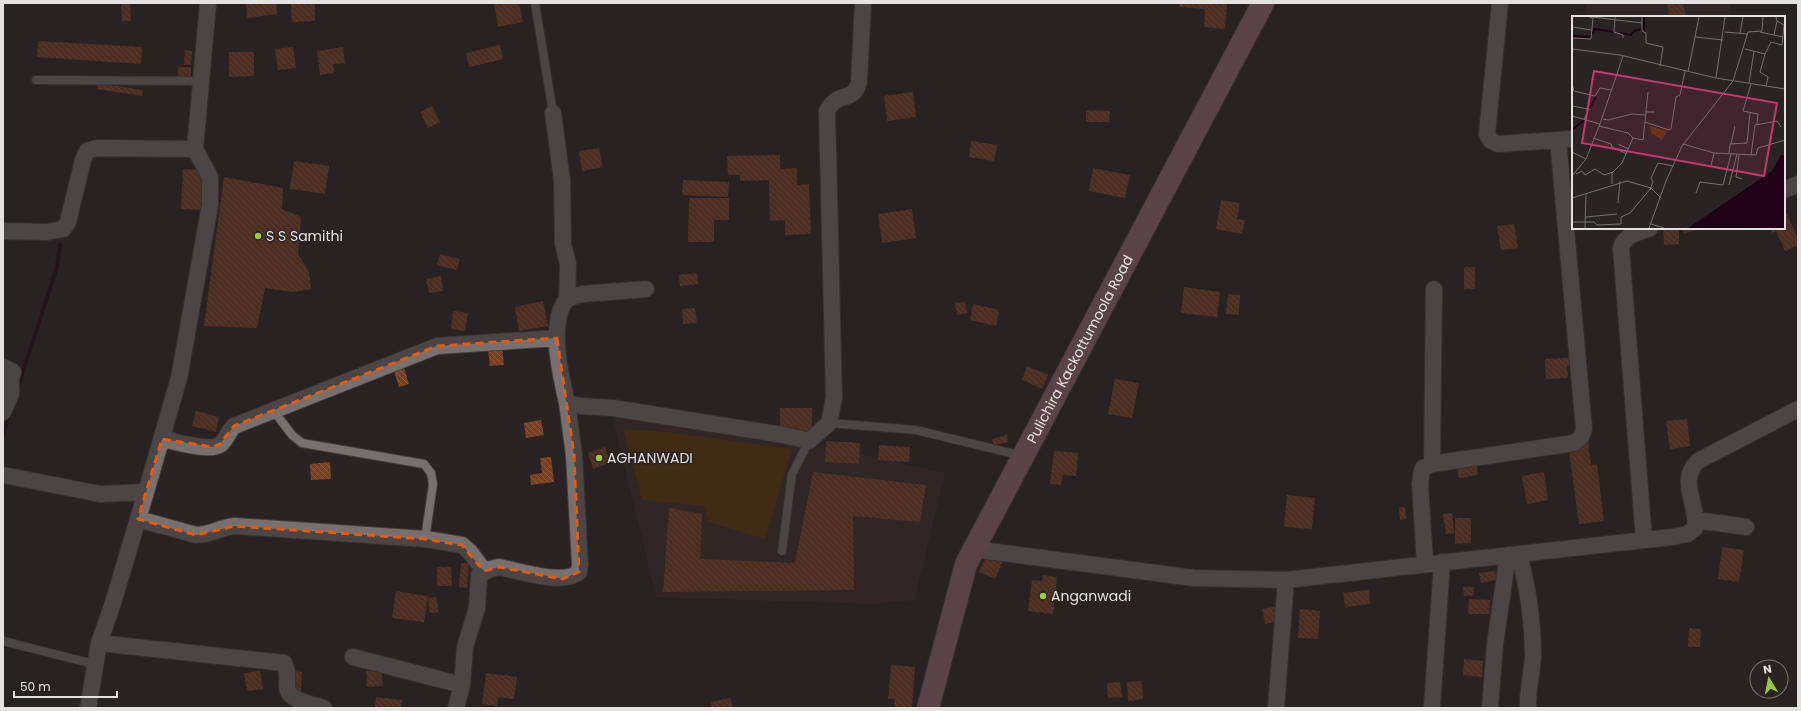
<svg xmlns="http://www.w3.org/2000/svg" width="1801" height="711" viewBox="0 0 1801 711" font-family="Poppins,sans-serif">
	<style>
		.built { fill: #372b29 }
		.park { fill: #5a3300 }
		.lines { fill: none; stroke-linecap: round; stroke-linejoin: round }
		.stream { stroke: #1f0014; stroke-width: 4 }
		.building { fill: url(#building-back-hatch) }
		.lane-casing { stroke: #45403f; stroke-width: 10 }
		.street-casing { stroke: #45403f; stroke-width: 18 }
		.secondary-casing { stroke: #45403f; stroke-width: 24 }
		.lane { stroke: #77706f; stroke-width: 8 }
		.street { stroke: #77706f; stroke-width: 16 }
		.secondary { stroke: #956b75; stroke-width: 22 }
		.marked { fill: none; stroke: #e8590c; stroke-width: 3; stroke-dasharray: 8 5; stroke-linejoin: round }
		.poi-dot { fill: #99cb36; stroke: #292323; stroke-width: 1.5 }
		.labels { text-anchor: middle; stroke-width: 3; stroke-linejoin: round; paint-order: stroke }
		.poi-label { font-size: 14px; fill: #e5e1e0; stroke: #292323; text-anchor: start }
		.street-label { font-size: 14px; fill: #e5e1e0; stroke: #292323 }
		.inset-river { fill: none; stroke: #1f0014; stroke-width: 2 }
		.inset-road { fill: none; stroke: #746f6f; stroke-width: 1 }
		.view { fill: #c7366f; fill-opacity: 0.15; stroke: #c7366f; stroke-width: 2 }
		.inset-edge { fill: none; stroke: #e5e1e0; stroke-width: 2 }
	</style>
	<defs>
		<pattern id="building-back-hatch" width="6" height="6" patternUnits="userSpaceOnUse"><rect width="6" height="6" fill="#783f23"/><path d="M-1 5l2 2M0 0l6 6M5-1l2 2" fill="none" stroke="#8b5a43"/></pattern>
	</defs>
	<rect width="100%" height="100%" fill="#292323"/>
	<path class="built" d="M1586,3H1730L1732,17H1587Z
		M613,417L646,419L823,446L945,473L914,600L875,604L656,597Z"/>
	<path class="park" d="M623,429L668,432L792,449L765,539L709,522L704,506L642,500Z"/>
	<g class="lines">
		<path class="stream" d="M17,390L57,267L60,245
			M3,434L10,413"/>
	</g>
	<path class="building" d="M121,3H130L131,21H122Z
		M246,3H276L277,14L247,18Z
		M291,3H315V21L292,22Z
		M494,3H519L523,22L498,27Z
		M1180,3H1227L1225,29L1204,27L1205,9L1179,7Z
		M1667,3H1683L1686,17H1669Z
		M38,41L142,47L141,64L37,57Z
		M500,45L503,59L469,67L466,53Z
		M293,47L296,68L278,70L275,49Z
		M343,47L345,63L333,64L334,73L320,75L317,51Z
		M185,50L192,51L191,65H184Z
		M229,52H254V76L229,77Z
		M178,67H191V76H178Z
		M98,83L143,90L142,96L97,89Z
		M913,92L916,117L887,121L884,96Z
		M432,106L440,122L428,128L420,112Z
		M1086,110L1110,111L1109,122H1086Z
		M971,141L997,145L994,161L969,157Z
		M599,148L603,167L582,171L579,151Z
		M780,155V169L797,168V185L809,184L811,234L785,235V220L770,221L769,180L740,181V175H728L727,156Z
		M294,161L329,166L325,194L290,189Z
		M1093,168L1130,175L1125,198L1089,191Z
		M183,169L204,170L202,210L181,209Z
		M224,177L283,188L282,209L301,217L298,254L309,272L311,289L293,292L265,288L257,328L204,326Z
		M683,180L729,182L728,197L682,195Z
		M689,198H729V220H714V242H688Z
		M1221,200L1240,203L1237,219L1245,220L1242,234L1216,229Z
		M1784,208L1798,239V245L1785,251L1776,231L1772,233L1770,228H1784Z
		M912,209L916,238L882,243L878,214Z
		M1514,224L1518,248L1501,250L1497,226Z
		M1663,228H1679V244L1664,245Z
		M1683,228H1703V229L1684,233Z
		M440,254L460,259L457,270L437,265Z
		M1464,267H1475V289H1464Z
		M697,273L698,284L680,286L679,275Z
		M441,276L443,291L429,293L426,279Z
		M1184,287L1220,292L1217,317L1181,313Z
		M1228,294L1240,295L1239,315L1226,314Z
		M543,301L548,326L519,331L515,307Z
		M965,302L967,313L957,315L955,303Z
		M973,304L999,310L996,326L970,320Z
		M695,308L697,323L683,324L682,309Z
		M453,311L468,313L465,331L451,329Z
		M502,348L504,365L490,366L488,350Z
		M1577,357L1578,365L1567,366L1568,378L1546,379L1545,359Z
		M1027,366L1048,375L1042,389L1022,380Z
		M404,368L409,384L399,387L394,371Z
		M1115,379L1139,383L1132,418L1108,414Z
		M780,408H812V431H780Z
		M196,411L219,417L216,432L192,426Z
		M1687,419L1690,446L1670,449L1666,421Z
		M541,420L544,435L526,438L524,423Z
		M1007,435L1008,442L994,445L992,439Z
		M826,441L860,443L859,464L825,462Z
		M1588,442L1591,465L1597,464L1604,521L1579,524L1568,444Z
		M879,445L910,447L909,462L878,460Z
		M605,447L610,463L593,469L588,453Z
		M1054,451L1078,453L1076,476L1063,475L1061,485L1050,484Z
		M1475,456L1478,475L1459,478L1456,459Z
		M551,457L554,482L531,485L530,475L542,473L540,458Z
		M330,462L331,479L311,480L310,464Z
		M813,472L926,485L920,522L853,516L854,590L663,592L669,508L702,514L700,559L795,563Z
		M1544,472L1548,500L1527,504L1522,476Z
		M1287,495L1315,498L1312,529L1284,527Z
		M1399,507H1405L1406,519L1400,520Z
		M1452,513L1454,533L1446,534L1443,514Z
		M1455,518H1471V543L1455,544Z
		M1722,547L1744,550L1739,582L1718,579Z
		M987,555L1003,561L995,579L979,572Z
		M461,563H469L467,588L459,587Z
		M437,567H451L452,586H437Z
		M1495,571L1497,580L1481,583L1479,573Z
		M1043,575L1057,577L1053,614L1028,611L1032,580L1042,581Z
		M1463,587H1474V595L1464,596Z
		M1369,590L1370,604L1345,607L1343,593Z
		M396,591L428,596L424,622L392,618Z
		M436,597L439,612L430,613L428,598Z
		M1469,599L1490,600L1489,614H1468Z
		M1278,606L1281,621L1265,624L1262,609Z
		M1300,609L1320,611L1318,639L1298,638Z
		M1689,628L1701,629L1700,647H1688Z
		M1464,659L1483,661L1482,677L1463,675Z
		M891,665L915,667L912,708H894L895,699H888Z
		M381,669L383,686L367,687L366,671Z
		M260,671L263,689L247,691L244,673Z
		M289,671L302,672L301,691H288Z
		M486,673L517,677L514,699L498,697L497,706L482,704Z
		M1142,681L1143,699L1128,701L1127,682Z
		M1120,682L1122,697L1108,698L1107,683Z
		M376,697L402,700L401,708H375Z
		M731,698L733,708H712L711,702Z"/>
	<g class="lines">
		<defs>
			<path id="lane" d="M535,3L553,113
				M36,80L201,81
				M273,410L292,435L302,443L424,464L431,473L433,484L425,539
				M829,423L916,430L1023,456
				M782,551L792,474L809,441
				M3,641L94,664"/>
			<path id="street" d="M1500,3L1487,134L1490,140L1498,144L1573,139
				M553,113L562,180L563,244L568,264L567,300
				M1784,190L1798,184
				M3,231L47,232L63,229L68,222L83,160L87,151L97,148L195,149
				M3,367L13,372L11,379V394L3,412
				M567,403C561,376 549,328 564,303C568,297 577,295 583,294L646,289
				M162,439C175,441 210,453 221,444C226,439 229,431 234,426L437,346L557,338
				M1432,464L1434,289
				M3,475L100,494L146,492L179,378L210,205V177L195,149L208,3
				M138,519L196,535C210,535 221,527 235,526L425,539L462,545L470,552L484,571
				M1696,520L1746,527
				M1644,540L1621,248C1625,234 1638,233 1650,228
				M973,549L1194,578L1286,580L1672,537L1687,534L1695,528C1699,505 1677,481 1698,461L1798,409
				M1519,554C1528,588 1533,621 1533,656C1532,674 1527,691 1528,708
				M1425,564L1420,484L1421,475L1423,468L1432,464L1574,443L1581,437L1584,429L1558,140
				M99,643L284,663C288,671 287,676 287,685C286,701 312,704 324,708
				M353,657L462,685
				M88,708L99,643L113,603L146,492
				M456,708L462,685L465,647L477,608L479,575L490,569L499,567C519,571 564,586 579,572L580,564L574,455L567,403L581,406L613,408L783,435L809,441L829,423L834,398L827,111C829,108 830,105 833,103C842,93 853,102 859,82L863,3
				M1276,708L1286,580
				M1432,708L1442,562
				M1490,708L1495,644L1508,555"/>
			<g id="secondary">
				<path id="s1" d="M928,708L966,564L1263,3"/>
			</g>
		</defs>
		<use href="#lane" class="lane-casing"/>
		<use href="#street" class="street-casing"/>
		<use href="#secondary" class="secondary-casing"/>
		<use href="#lane" class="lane"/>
		<use href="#street" class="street"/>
		<use href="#secondary" class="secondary"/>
	</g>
	<path d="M0 0H1801V711H0ZM557,338L574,455L579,572L563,579L499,567L484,571L462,545L425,539L235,526L196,535L138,519L162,439L213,447L220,444L234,426L437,346Z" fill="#292323" fill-opacity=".55" fill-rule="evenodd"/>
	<path class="marked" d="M557,338L574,455L579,572L563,579L499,567L484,571L462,545L425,539L235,526L196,535L138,519L162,439L213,447L220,444L234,426L437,346Z"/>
	<g class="poi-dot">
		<circle cx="258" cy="236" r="4"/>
		<circle cx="599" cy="458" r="4"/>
		<circle cx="1043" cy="596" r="4"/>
	</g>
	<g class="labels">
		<g class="poi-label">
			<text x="266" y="241">S S Samithi</text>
			<text x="607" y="463">AGHANWADI</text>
			<text x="1051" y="601">Anganwadi</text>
		</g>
		<g class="street-label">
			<text dy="5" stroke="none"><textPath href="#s1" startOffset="392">Pulichira Kackottumoola Road</textPath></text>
		</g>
	</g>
	<g transform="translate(1572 16)">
		<rect width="213" height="213" fill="#292323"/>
		<path d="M78,110L95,115L90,124L79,117Z" fill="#5a3300"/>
		<path d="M209,139H213V212H116L200,155Z" fill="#1f0014"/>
		<path class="inset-river" d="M48,17L59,19L62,15L72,13V1M21,18L22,13L42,16M0,20L19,21M18,92L24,81M0,114L12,104"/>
		<path class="inset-road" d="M20,1L70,7M43,1L42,16L51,19V22M70,1V15L74,17V27L91,31L88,50M0,11L20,14M153,16L176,18M188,16L211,21M168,17L171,1M202,19L205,5M123,21L151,24M0,22L19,23L21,2L17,1M0,33L48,39L144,62L213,73M173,33L193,38L199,26L210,29L212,9L205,5L204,1M193,38L188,56L196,61L194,70M116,56L127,1M144,62L153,1M177,67L182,35M0,68L2,75L23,80L28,72L39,74M179,68L171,95L186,98L185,108M0,90L17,93L12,103M74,96L76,76M0,100L28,108L51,40M31,103L36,104L60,98L73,99M73,106L74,96H83M27,110L56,117L61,122M21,122L39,128L40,131L55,138M46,128L57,133M111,128L142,137L184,139L186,132L213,124M159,128L163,110M0,136L14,143M157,138L158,128L175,127L178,97M167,139L164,161L170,163M179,139L183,109L205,105L209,111M139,150L142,137M4,158L10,155L13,159L23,153L32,159L41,156M0,160L14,143L28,108M40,168V157L50,147L61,122L71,124L73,106L97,114L99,113L104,81L108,79L113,55M157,169L165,138M78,174L81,166L79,162L86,147L101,150M124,177L128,166L151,169L159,138M0,182L55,165L79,172L88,181M46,187L48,165M14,201L45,198M0,206H22L25,209L49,208V201L58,197L79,172M79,208L92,212M13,212L14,178M77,212L94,165L110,130L161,65L176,16L190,15L191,1"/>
		<path class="view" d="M22,55L205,87L192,160L10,127Z"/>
		<rect width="213" height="213" class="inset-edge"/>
	</g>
	<rect width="1801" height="711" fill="none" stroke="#e5e1e0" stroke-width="8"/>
	<g transform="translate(1769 679) rotate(350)"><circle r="19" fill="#292323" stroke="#746f6f"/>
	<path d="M0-3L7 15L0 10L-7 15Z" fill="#99cb36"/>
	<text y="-6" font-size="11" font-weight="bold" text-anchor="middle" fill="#e5e1e0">N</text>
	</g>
	<path d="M14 691v6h103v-6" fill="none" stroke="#e5e1e0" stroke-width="2"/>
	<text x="20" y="691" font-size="12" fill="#e5e1e0" stroke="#292323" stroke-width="3" paint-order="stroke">50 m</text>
</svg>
